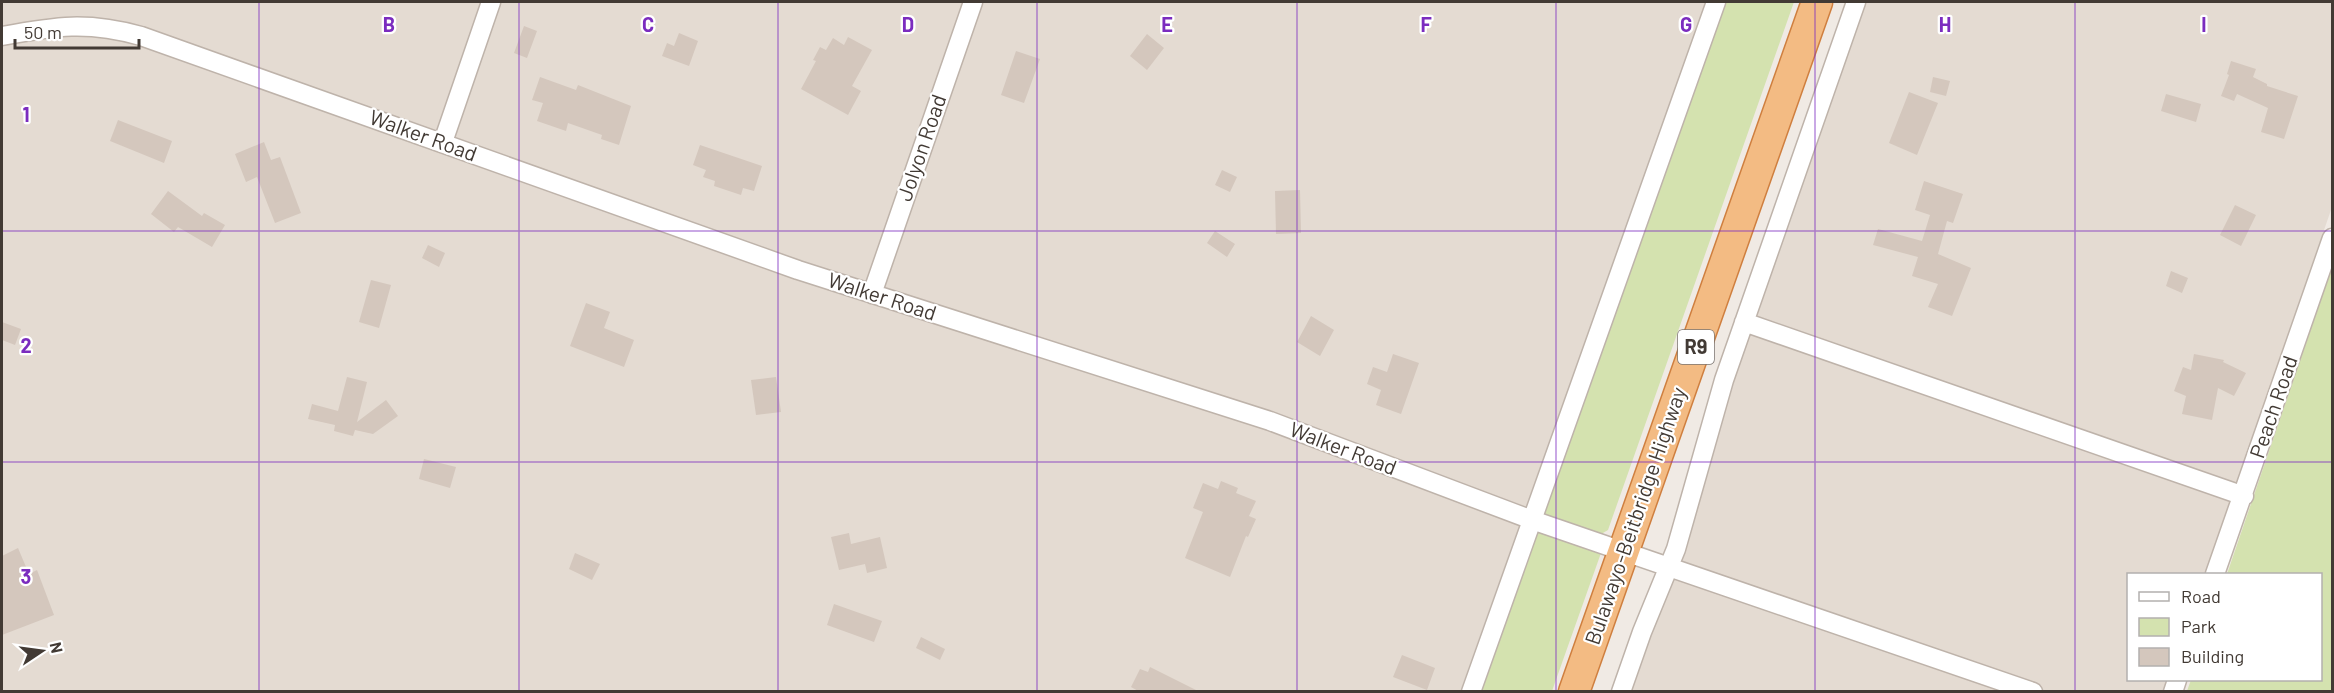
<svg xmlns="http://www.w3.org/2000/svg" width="2334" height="693" viewBox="0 0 2334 693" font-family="Barlow,sans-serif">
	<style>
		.residential { fill: #e4dbd2 }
		.green { fill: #d4e2af }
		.building { fill: #d4c7bd }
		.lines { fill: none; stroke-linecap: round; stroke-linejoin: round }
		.minor-casing { stroke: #beb3aa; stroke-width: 21 }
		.trunk-casing { stroke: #cf7f3f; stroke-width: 33 }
		.minor { stroke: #fff; stroke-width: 18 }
		.trunk { stroke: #f3bb83; stroke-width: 30 }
		.grid { fill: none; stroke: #7b2cbf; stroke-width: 1.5; stroke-opacity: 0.55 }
		.labels { text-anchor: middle; stroke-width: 4.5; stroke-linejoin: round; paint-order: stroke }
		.shield { fill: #fff; stroke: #7b7571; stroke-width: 1.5 }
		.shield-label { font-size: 20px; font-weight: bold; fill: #423a34 }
		.street-label { font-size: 21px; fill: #423a34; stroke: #fff }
		.grid-label { font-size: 20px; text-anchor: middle; font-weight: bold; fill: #7b2cbf; stroke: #fff; stroke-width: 4.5; stroke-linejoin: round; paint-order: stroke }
	</style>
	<rect width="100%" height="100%" fill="#f0eae4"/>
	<path class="residential" d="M2,2H1706L1460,692L2,691Z
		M1859,2H2332V207L2205,574H2128V680H2169L2164,691L1623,692Z"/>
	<path class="green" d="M1721,2H1794L1608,530L1596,537L1537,517Z
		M2332,267V691H2187L2191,680H2320V574H2227Z
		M1541,531L1601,553L1552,691L1477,692L1533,535Z"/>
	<path class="building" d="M524,26L537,31L527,58L514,53Z
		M679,33L698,41L689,66L662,56L667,43L674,46Z
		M1147,34L1164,48L1147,70L1130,56Z
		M848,37L872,50L852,86L861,91L848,115L801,89L816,61L813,60L820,47L826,50L833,38L844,45Z
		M1016,51L1040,59L1024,103L1001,95Z
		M2231,61L2256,69L2253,77L2267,84V86L2298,96L2284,139L2261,132L2268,108L2237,94L2234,101L2221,96L2229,75L2227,74Z
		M540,77L576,90L578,85L631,106L619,145L601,139L602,135L568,123L566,131L537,121L543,103L532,100Z
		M1933,77L1950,81L1946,96L1930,92Z
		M1909,92L1938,103L1917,155L1889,143Z
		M2166,94L2201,104L2196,122L2161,111Z
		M118,120L172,141L164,163L110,141Z
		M264,142L271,160L280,157L301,213L275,223L257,177L246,182L235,154Z
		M700,145L762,166L754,191L743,188L741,195L714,186L715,181L703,177L706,170L693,165Z
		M1222,170L1237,177L1230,192L1215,185Z
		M1924,181L1963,194L1953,223L1947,221L1938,254L1971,268L1952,316L1928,307L1938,284L1912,276L1918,257L1873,245L1878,229L1922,241L1930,215L1915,210Z
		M1300,190L1301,233L1276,234L1275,191Z
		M168,191L202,216L204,213L225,225L212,247L178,227L174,232L151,214Z
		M2235,205L2256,215L2241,246L2220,235Z
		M1215,231L1235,244L1227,257L1207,243Z
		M428,245L445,253L439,267L422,258Z
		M2171,271L2188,278L2182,293L2166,286Z
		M371,280L391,285L379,328L359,322Z
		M586,303L610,312L604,328L634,340L624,367L570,346Z
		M1311,316L1334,330L1320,356L1297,342Z
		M2,322L21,329L15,345L2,340Z
		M1393,354L1419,363L1401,414L1376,405L1381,390L1367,384L1373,367L1387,372Z
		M2194,354L2224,360L2223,362L2246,373L2234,396L2218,388L2212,420L2182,414L2186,396L2174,391L2183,367L2191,370Z
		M347,377L367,382L357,422L386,400L398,416L373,434L355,430L353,436L334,431L335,425L308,419L312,404L338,411Z
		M776,377L781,412L756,415L751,380Z
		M424,459L456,467L450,488L419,479Z
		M1221,481L1238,488L1236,493L1256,501L1249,516L1256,519L1248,537L1246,536L1230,577L1185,558L1203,512L1193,508L1203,483L1218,489Z
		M849,533L851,544L880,537L887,568L867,573L865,564L839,570L831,537Z
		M18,548L29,574L37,570L54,615L2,635V556Z
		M575,553L600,564L592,580L569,569Z
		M834,604L882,621L874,642L827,625Z
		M921,637L945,649L940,660L916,648Z
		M1402,655L1435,668L1427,690L1393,677Z
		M1150,667L1200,692H1140L1131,687L1140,669L1148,672Z"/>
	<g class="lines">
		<defs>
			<path id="minor" d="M2,36C56,26 87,21 141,36L798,270L1270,421L1532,520L2033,692
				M443,142L491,2
				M872,294L973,2
				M1744,322L2244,496
				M2215,574L2332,238
				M1471,692L1716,2
				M1621,692L1642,632L1676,549L1724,380L1856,2
				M2173,692L2177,680"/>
			<path id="trunk" d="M1574,692L1817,2"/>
		</defs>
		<use href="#minor" class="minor-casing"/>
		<use href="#trunk" class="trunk-casing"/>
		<use href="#minor" class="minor"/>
		<use href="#trunk" class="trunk"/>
	</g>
	<path class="grid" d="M259,2V692M519,2V692M778,2V692M1037,2V692M1297,2V692M1556,2V692M1815,2V692M2075,2V692M2,231H2332M2,462H2332"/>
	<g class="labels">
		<rect class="shield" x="1678" y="330" width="36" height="34" rx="4.5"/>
		<g class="shield-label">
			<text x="1696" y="354">R9</text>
		</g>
		<g class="street-label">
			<text transform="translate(423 136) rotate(20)" y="7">Walker Road</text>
			<text transform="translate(922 148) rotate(-71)" y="7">Jolyon Road</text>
			<text transform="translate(882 297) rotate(18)" y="7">Walker Road</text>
			<text transform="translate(2274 407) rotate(-71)" y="7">Peach Road</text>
			<text transform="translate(1343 449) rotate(21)" y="7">Walker Road</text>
			<text transform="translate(1636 516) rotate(-71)" y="7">Bulawayo-Beitbridge Highway</text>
		</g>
	</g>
	<g class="grid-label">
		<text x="389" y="32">B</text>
		<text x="648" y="32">C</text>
		<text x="908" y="32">D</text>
		<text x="1167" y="32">E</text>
		<text x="1426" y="32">F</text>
		<text x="1686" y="32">G</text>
		<text x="1945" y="32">H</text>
		<text x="2204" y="32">I</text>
		<text x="26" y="122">1</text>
		<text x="26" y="353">2</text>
		<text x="26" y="584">3</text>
	</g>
	<rect width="2334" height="693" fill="none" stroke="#423a34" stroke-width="6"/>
	<rect x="2127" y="573" width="195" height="108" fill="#ffffff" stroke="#b3b0ae" stroke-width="1.5"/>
	<rect x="2139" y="592" width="30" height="9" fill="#ffffff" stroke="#b3b0ae" stroke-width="1.5"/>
	<text x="2181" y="603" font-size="18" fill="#423a34">Road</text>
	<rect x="2139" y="618" width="30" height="18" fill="#d4e2af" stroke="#b3b0ae" stroke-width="1.5"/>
	<text x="2181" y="633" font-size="18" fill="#423a34">Park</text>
	<rect x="2139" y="648" width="30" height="18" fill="#d4c7bd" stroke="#b3b0ae" stroke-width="1.5"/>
	<text x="2181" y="663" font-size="18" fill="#423a34">Building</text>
	<g transform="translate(42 651) rotate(77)" stroke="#ffffff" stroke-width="4.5" paint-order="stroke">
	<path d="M0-4.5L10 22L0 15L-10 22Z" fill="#423a34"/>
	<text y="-9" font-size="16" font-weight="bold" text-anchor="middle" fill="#423a34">N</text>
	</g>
	<path d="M15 39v9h124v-9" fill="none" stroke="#423a34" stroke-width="3"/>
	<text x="24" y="39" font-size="18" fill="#423a34" stroke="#ffffff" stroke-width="4.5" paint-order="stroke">50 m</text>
</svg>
